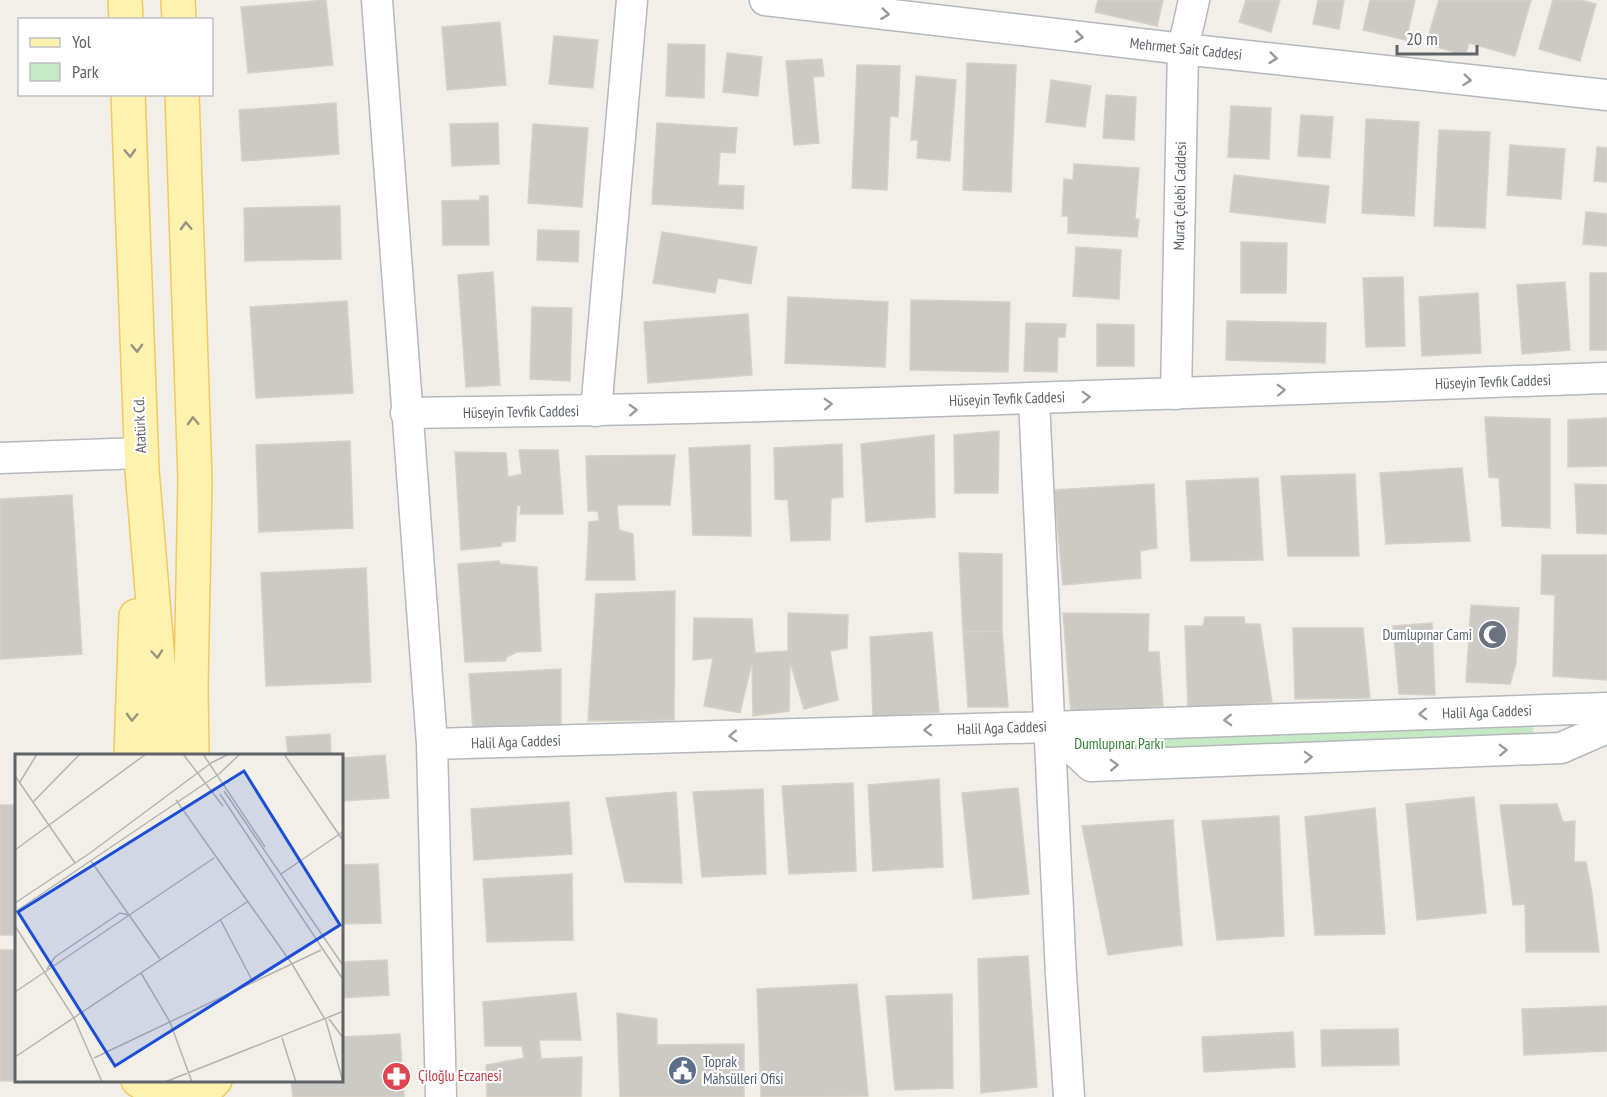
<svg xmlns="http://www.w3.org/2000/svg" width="1607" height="1097" viewBox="0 0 1607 1097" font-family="'PT Sans Narrow',sans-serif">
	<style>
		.green { fill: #c5e8c5 }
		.building { fill: #cccac5; stroke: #d6d1c6; stroke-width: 1.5 }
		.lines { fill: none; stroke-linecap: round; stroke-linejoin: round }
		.minor-casing { stroke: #b5b8bc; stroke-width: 33 }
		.major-casing { stroke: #f2c960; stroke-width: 36 }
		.minor { stroke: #fff; stroke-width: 30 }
		.major { stroke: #fff2af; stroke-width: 33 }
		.oneway { stroke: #979a9d }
		.oneway2 { stroke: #979581 }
		.labels { text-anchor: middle; stroke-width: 4.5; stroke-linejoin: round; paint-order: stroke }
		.street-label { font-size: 15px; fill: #5f6368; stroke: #fff }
		.worship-label { font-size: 15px; fill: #5b616d; stroke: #fff; text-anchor: end }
		.park-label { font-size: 15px; fill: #348238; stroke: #fff }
		.service-label { font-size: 15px; fill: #4e5e75; stroke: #fff; text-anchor: start }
		.health-label { font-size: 15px; fill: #be3a42; stroke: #fff; text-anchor: start }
		.inset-road { fill: none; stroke: #b3b3b1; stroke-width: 1.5 }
		.view { fill: #1d4ed8; fill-opacity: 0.15; stroke: #1d4ed8; stroke-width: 3 }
		.inset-edge { fill: none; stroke: #5f6368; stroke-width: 3 }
	</style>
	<rect width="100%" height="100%" fill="#f1efe8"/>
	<path class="green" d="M1536,711L1530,749L1098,765L1096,724Z"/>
	<path class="building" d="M326,0L333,65L248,73L241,7Z
		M1098,0H1163L1157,26L1095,12Z
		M1246,0H1280L1271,32L1239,22Z
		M1318,0H1344L1339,29L1313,24Z
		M1370,0H1415L1406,40L1363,30Z
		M1439,0H1531L1515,56L1469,43L1465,55L1426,44Z
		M1553,0H1581L1596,4L1580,61L1539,49Z
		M500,22L506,85L447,90L442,27Z
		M554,36L598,40L593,88L549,84Z
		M668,44L705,45L704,98L666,96Z
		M727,53L762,57L758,96L723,92Z
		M822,59L824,76L813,77L819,143L794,145L786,61Z
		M967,63L1016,65L1011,192L963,190Z
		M857,65L900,66L898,117L890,116L887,190L852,188Z
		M916,76L956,80L950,161L917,158L918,140H911Z
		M1051,80L1091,86L1085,127L1046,122Z
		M1106,95L1136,97L1134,140L1103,138Z
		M336,103L339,154L242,161L239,110Z
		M1231,106L1271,108L1269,159L1228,157Z
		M1301,115L1333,117L1330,158L1298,156Z
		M1366,119L1419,122L1414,216L1362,213Z
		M498,123L499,164L452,166L450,124Z
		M657,123L737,128L735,153L720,152L718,185L744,186L743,209L652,204Z
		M533,124L588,128L582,207L528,203Z
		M1439,130L1490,132L1485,228L1434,226Z
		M1510,145L1565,149L1561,199L1507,195Z
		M1597,147L1607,148V182L1594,181Z
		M1074,164L1139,168L1135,219H1139L1137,237L1068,233V216H1062L1064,179L1073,180Z
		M1234,175L1329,186L1325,223L1230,212Z
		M480,196H488L489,245H443L442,201L480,200Z
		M340,206L341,259L245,261L244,208Z
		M1586,212L1607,214V246L1583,244Z
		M538,230L579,231L578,262L537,260Z
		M662,232L757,247L751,284L718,278L715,293L653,283Z
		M1241,242L1287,243L1286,293H1241Z
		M1076,247L1121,250L1119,299L1073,296Z
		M493,272L500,385L466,387L458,275Z
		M1590,273H1607V350H1590Z
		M1403,277L1405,346L1366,347L1363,278Z
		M1565,282L1570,350L1522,354L1517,285Z
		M1478,293L1481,353L1422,356L1419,297Z
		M788,297L888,302L885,367L785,363Z
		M911,300L1010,302L1008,372L910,370Z
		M347,301L353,393L256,398L250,307Z
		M532,307L572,308L570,381L530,379Z
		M748,314L752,375L648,383L644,322Z
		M1227,321L1326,323L1325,363L1226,360Z
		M1026,323L1066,324L1065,337H1058L1057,372L1024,371Z
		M1097,324L1134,325V366H1097Z
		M1485,417L1550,419V528L1502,526L1499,478L1489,477Z
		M1607,418V466L1568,467V420Z
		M999,431L998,493H955L954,435Z
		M934,435L935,517L866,522L861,444Z
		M350,441L353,528L259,532L256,445Z
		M842,444L843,497L831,498L830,540L791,541L788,500L775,499L774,448Z
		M750,445L751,536L693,535L689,448Z
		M519,450H558L563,514H520L521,505L517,506L515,541L502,542L501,546L461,550L455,452L506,453L508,477L522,474Z
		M675,455L670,505H617L619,530L633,534L635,580H586L589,522L599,521L598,511H588L586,456Z
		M1462,468L1470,541L1386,544L1380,473Z
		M1355,474L1359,556H1288L1281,476Z
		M1258,478L1263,560L1191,561L1186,481Z
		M1154,484L1157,548L1140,551L1141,578L1063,585L1054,490Z
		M1575,484L1607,485V534L1577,533Z
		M72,495L82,654L0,659V499Z
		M959,553L1002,554V631L963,632Z
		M1542,555H1607V680L1553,676L1555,595L1541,594Z
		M499,561L500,564L537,567L541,651L517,652L507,657L505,661L465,662L458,564Z
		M366,568L371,682L266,686L261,573Z
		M675,591L674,720L588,721L596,594Z
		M1471,605L1519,608L1516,663L1510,684L1466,682Z
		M788,613L848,615L847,648L830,651L838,700L804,709L790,662L789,711L753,716L752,662L740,713L704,706L713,658L693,660L694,618L752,619L755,653L788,651Z
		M1063,613L1149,614L1148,652H1159L1163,706L1071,714Z
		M1205,617H1244L1245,624H1260L1272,702L1188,709L1185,626H1203Z
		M1432,623L1435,695L1399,694L1393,626Z
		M1293,628H1363L1370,698L1295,699Z
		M1002,631L1008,707H968L963,632Z
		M932,632L939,712L873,717L870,637Z
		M561,669V727L473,730L469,674Z
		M330,734L331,755H288L286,737Z
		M385,755L389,798L342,801V758Z
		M939,779L943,867L873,871L868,785Z
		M853,783L856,871L789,874L782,786Z
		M1018,788L1029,894L973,899L962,793Z
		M763,789L766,874L702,877L693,792Z
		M676,792L682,883L625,882L606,798Z
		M1474,797L1486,913L1417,920L1406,804Z
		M569,802L572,854L474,860L471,809Z
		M1557,804L1563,822L1575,821L1574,862H1586L1592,893L1599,952H1526L1525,904L1513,905L1500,805Z
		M0,805H16V935H0Z
		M1375,808L1385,934L1315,935L1305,817Z
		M1279,816L1284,936L1217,940L1202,821Z
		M1173,820L1182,945L1108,955L1082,826Z
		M378,864L381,923L342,924V865Z
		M572,874L573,940L487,942L483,879Z
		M0,950H16V1080L95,1081H0Z
		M1028,956L1037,1087L981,1093L978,959Z
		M387,960L389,995L342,998V962Z
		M857,984L868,1096L761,1097L757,989Z
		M576,993L581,1040H539L541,1059L582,1057L581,1097H487L486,1065L524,1058L522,1046H485L483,1002Z
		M952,994L953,1088L895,1090L886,996Z
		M1607,1006V1051L1524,1055L1522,1009Z
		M617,1013L657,1019V1045L744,1044V1097H620Z
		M1398,1029L1399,1065L1322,1066L1321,1030Z
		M1293,1032L1295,1067L1204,1072L1202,1037Z
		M400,1034L404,1097H293L291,1080H342V1037Z"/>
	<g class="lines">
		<defs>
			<path id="minor" d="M377,0L432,744L441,1097
				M765,0L1183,49L1607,95
				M1176,394L1183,49L1194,0
				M1034,399L1061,975L1069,1097
				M596,411L632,0
				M406,413C807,408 1207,392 1607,378
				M0,458L141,453
				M1049,727L1091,766L1561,748L1607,728
				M432,744L1049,727L1607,708"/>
			<path id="major" d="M125,0L126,20
				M178,0L179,20
				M128,94L142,470L163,722V755
				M182,94L195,480L191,687L192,755
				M131,755L136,616
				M138,1080L159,1094L177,1097
				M184,1097L204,1091L215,1080"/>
		</defs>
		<use href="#minor" class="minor-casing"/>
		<use href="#major" class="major-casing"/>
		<use href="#minor" class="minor"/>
		<use href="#major" class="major"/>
	</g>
	<defs><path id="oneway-chevron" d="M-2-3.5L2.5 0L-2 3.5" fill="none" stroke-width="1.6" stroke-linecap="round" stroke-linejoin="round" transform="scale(1.5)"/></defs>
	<g class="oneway">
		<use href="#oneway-chevron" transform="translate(885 14) rotate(7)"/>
		<use href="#oneway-chevron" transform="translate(1079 37) rotate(7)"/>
		<use href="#oneway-chevron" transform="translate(1273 58) rotate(6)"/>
		<use href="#oneway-chevron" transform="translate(1467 80) rotate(6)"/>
		<use href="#oneway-chevron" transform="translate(1281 390) rotate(-2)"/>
		<use href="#oneway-chevron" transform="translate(1086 397) rotate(-2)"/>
		<use href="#oneway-chevron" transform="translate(828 404) rotate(-2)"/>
		<use href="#oneway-chevron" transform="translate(633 410) rotate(-2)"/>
		<use href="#oneway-chevron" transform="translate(1423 714) rotate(178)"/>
		<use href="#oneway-chevron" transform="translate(1228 720) rotate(178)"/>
		<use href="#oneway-chevron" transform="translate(928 730) rotate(178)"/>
		<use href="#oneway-chevron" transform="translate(733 736) rotate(178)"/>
		<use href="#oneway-chevron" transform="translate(1503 750) rotate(-2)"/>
		<use href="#oneway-chevron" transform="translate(1308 757) rotate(-2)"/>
		<use href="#oneway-chevron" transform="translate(1114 765) rotate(-2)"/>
	</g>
	<g class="oneway2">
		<use href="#oneway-chevron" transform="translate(130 153) rotate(88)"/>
		<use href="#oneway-chevron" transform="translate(186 226) rotate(-92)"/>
		<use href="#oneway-chevron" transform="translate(137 348) rotate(88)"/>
		<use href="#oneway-chevron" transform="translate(193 421) rotate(-92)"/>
		<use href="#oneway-chevron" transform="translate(157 654) rotate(85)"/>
		<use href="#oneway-chevron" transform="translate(132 717) rotate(92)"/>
	</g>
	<defs>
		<symbol id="mosque-disc" viewBox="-11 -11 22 22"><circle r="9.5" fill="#6b7280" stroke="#fff"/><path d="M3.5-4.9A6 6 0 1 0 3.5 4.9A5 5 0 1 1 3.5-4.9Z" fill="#fff"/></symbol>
		<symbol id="civic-disc" viewBox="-11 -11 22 22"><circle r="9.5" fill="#5c6f8a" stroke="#fff"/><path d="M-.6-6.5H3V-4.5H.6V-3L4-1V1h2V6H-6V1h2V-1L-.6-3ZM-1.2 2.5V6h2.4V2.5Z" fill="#fff"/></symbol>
		<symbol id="pharmacy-disc" viewBox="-11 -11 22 22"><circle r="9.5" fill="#e0444e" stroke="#fff"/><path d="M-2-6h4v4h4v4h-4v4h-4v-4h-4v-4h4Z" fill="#fff"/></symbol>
	</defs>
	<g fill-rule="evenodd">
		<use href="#mosque-disc" x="1476" y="618" width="33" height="33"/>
		<use href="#civic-disc" x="666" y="1054" width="33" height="33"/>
		<use href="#pharmacy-disc" x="380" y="1060" width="33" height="33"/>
	</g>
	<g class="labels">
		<g class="street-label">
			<text transform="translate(1186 49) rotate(6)" y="5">Mehrmet Sait Caddesi</text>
			<text transform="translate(1180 196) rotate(-89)" y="5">Murat Çelebi Caddesi</text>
			<text transform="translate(1493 382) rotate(-2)" y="5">Hüseyin Tevfik Caddesi</text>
			<text transform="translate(1007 399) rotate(-2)" y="5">Hüseyin Tevfik Caddesi</text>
			<text transform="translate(521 412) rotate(-1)" y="5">Hüseyin Tevfik Caddesi</text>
			<text transform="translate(140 425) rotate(-92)" y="5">Atatürk Cd.</text>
			<text transform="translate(1487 712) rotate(-2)" y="5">Halil Aga Caddesi</text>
			<text transform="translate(1002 728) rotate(-2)" y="5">Halil Aga Caddesi</text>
			<text transform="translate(516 742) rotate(-2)" y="5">Halil Aga Caddesi</text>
		</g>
		<g class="worship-label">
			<text x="1472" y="640">Dumlupınar Cami</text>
		</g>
		<g class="park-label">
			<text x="1119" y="749">Dumlupınar Parkı</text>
		</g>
		<g class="service-label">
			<text x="703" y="1067">Toprak<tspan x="703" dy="17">Mahsülleri Ofisi</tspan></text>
		</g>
		<g class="health-label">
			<text x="418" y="1081">Çiloğlu Eczanesi</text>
		</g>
	</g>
	<g transform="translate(15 754)">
		<rect width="328" height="328" fill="#f1efe8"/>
		<path class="inset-road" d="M168,0L208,52M188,0L250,93M269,0L329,88M196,9L214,0M204,20L225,0M0,22L60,109M5,28L22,0M209,37L329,213M205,40L329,227M161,46L277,210L311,267L328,328M19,47L65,0M0,96L131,0M76,107L145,205M266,120L329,77M0,149L75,99L196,9M0,158L204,20M205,165L238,228M0,172L59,264L87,328M32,215L40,203L105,159L114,161M126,219L155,268L177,328M0,238L199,104M314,265L329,285M267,284L281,328M0,303L232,148M79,304L306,196M150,328L329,257"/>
		<path class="view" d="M229,17L325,171L100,312L3,158Z"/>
		<rect width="328" height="328" class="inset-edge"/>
	</g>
	<rect x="18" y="18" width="195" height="78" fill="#ffffff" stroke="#bfc1c3" stroke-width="1.5"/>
	<rect x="30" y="38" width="30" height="9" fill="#fff2af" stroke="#bfc1c3" stroke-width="1.5"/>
	<text x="72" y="48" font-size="18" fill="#5f6368">Yol</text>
	<rect x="30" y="63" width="30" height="18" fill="#c5e8c5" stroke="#bfc1c3" stroke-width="1.5"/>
	<text x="72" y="78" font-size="18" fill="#5f6368">Park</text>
	<path d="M1397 45v9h80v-9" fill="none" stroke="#5f6368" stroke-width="3"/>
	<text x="1406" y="45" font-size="18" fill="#5f6368" stroke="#ffffff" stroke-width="4.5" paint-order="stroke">20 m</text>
</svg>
